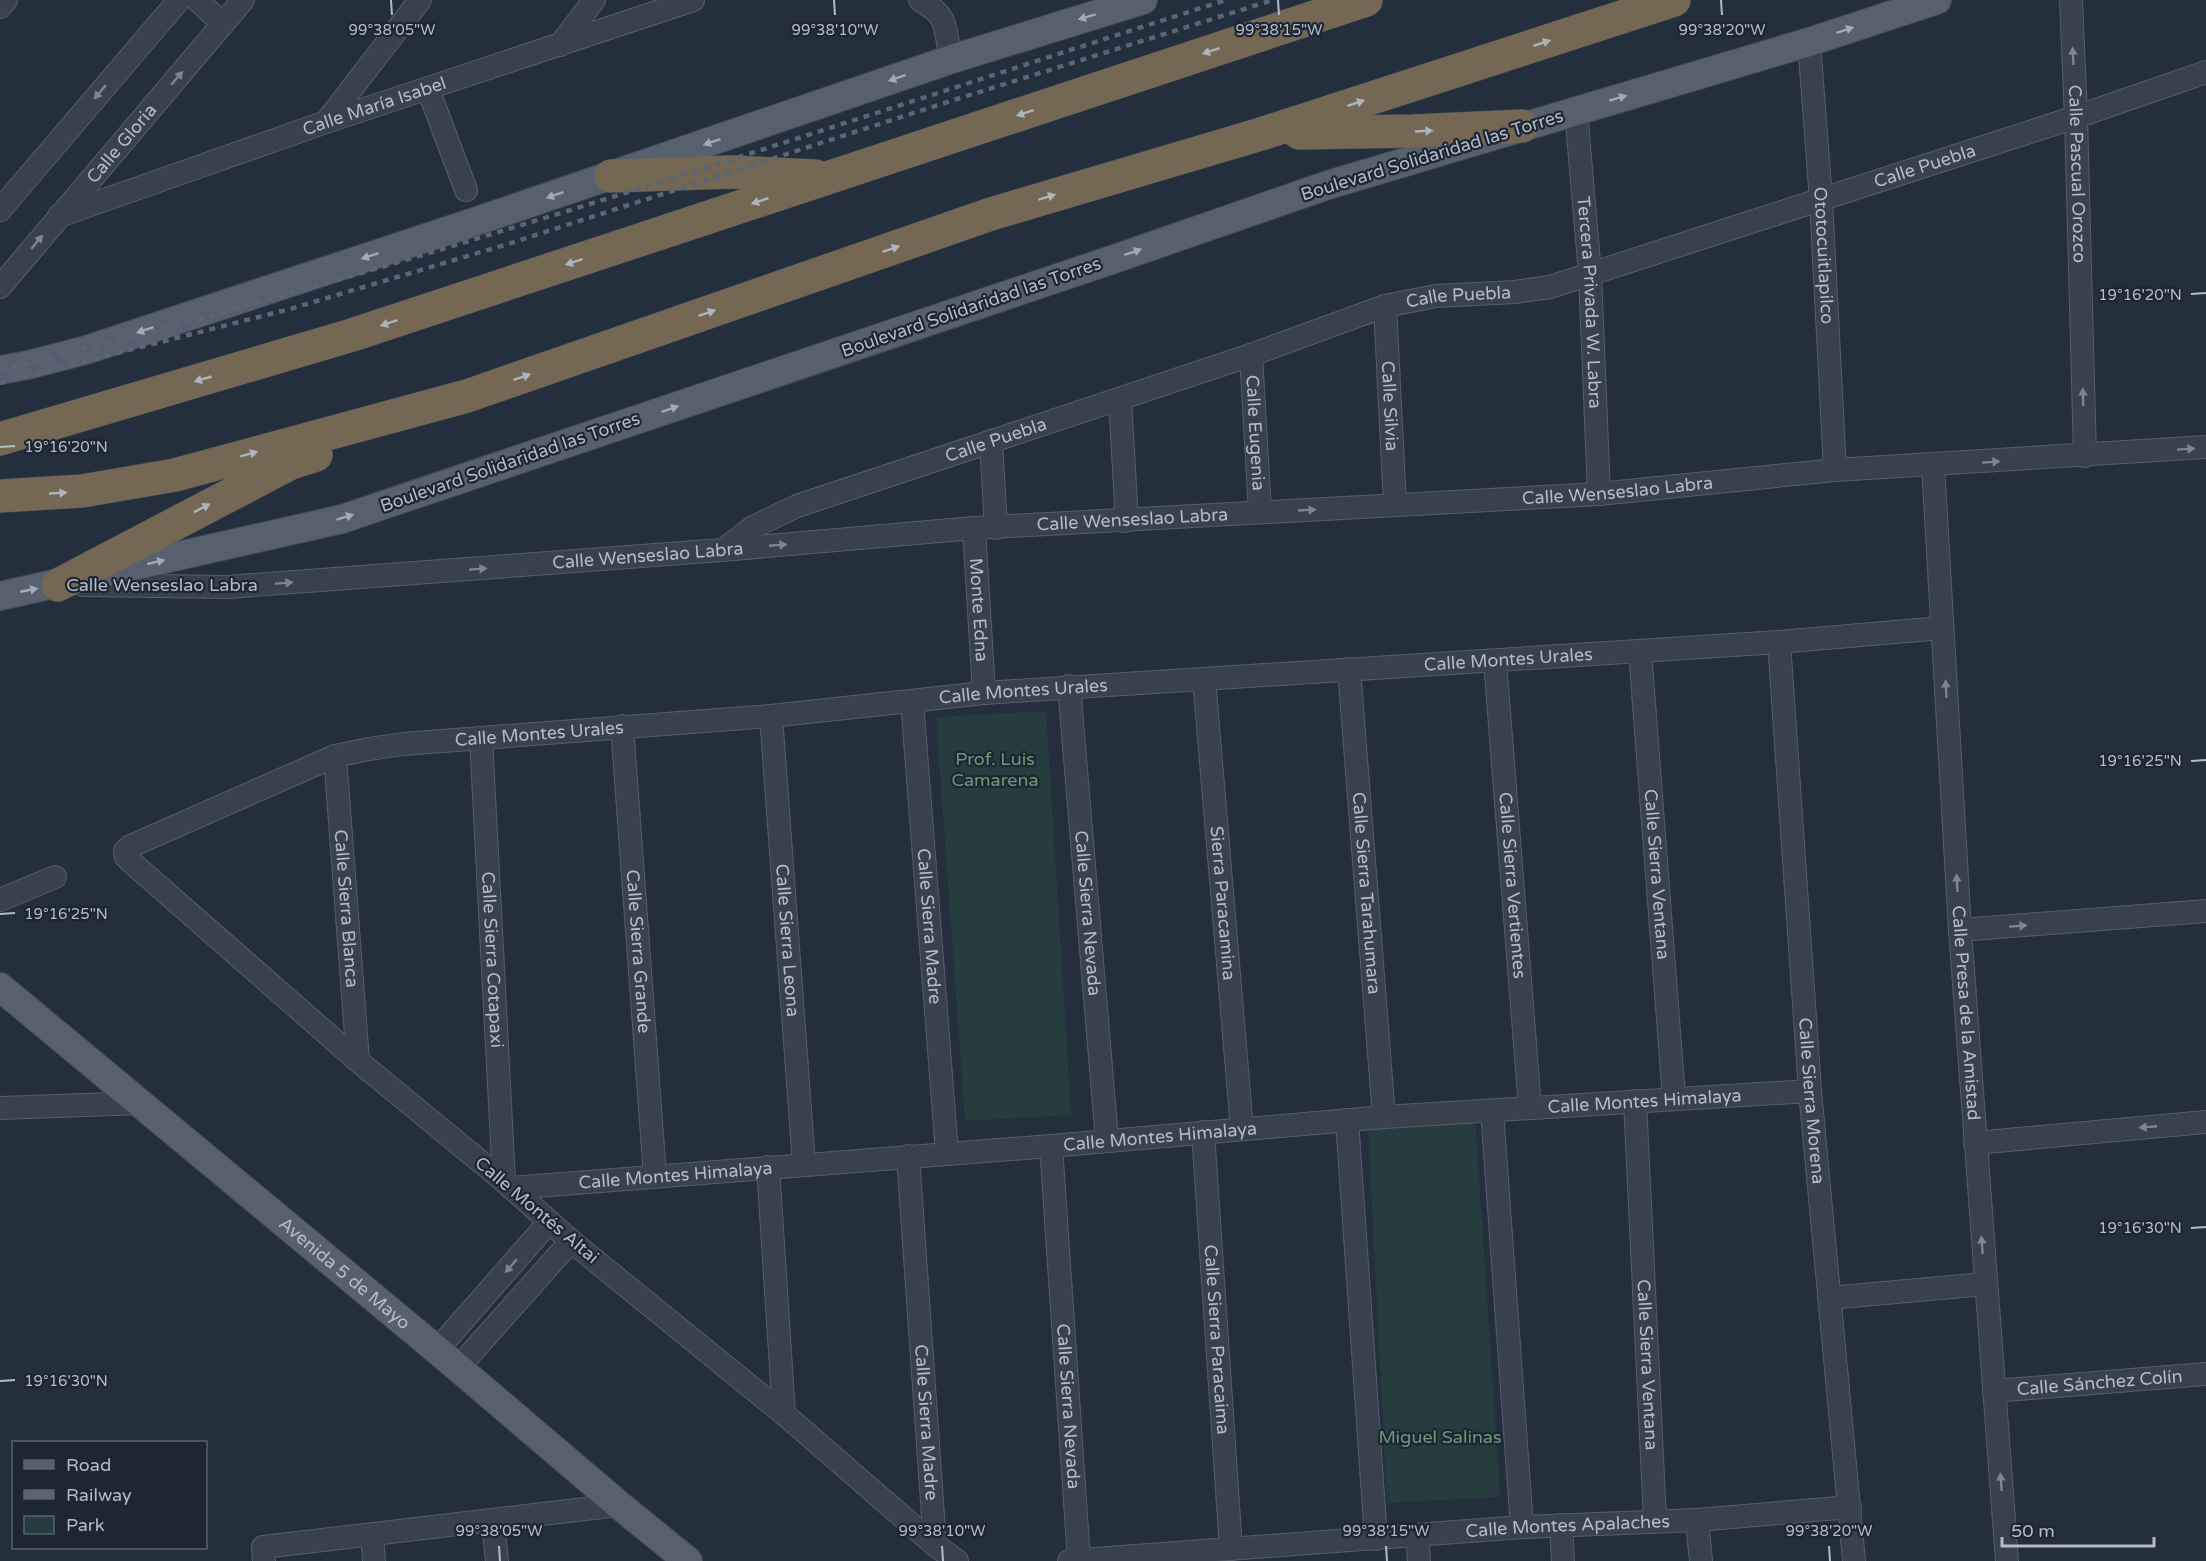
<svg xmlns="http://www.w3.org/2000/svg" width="2206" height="1561" viewBox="0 0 2206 1561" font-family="'Varela Round',sans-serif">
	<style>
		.green { fill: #263c3f }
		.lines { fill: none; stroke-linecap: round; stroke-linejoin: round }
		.minor-casing { stroke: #565f6c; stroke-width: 24 }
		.major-casing { stroke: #414a57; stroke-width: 30 }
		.highway-casing { stroke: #434c59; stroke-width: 34 }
		.minor { stroke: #38414e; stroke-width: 22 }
		.major { stroke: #56606e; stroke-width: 28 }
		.highway { stroke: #746855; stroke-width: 33 }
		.rail { stroke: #5a6575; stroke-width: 4.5; stroke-dasharray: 6 6; stroke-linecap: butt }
		.oneway { fill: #a1aab7 }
		.oneway2 { fill: #aeb4bd }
		.oneway3 { fill: #7c8592 }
		.ticks { fill: none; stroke: #b4bcc9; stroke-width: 2 }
		.labels { text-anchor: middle; stroke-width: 4.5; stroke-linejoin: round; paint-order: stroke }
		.street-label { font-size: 18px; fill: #b4bcc9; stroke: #1d2633 }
		.park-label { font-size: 18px; fill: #6b9a76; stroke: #1d2633 }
		.ticks-label { font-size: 15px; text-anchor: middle; fill: #b4bcc9; stroke: #1d2633; stroke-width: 4.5; stroke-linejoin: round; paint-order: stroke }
	</style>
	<rect width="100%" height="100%" fill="#242f3e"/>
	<path class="green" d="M1046,711L1071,1115L965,1121L936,717Z
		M1475,1116L1500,1497L1387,1503L1368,1123Z"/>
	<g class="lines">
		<defs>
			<g id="minor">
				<path d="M197,0L223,24"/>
				<path d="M920,0C953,19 942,29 952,59"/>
				<path id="s1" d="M2071,0L2076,117L2085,456"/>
				<path d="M0,7L6,0"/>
				<path id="s2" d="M1809,42L1821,200L1835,470"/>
				<path d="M560,45L594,0"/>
				<path d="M428,89L466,190"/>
				<path id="s3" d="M1576,111L1590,274L1599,494"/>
				<path d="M326,122L420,0"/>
				<path d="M0,210L179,0"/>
				<path id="s4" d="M59,216L326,122L693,0"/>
				<path id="s5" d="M0,287L243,0"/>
				<path id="s6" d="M1385,306L1395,505"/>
				<path id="s7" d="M1251,355L1260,512"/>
				<path d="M1120,399L1126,504L1124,521"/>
				<path d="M991,441L996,528"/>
				<path id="s8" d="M1933,465L1960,930L2007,1561"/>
				<path id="s9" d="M974,528L984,693"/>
				<path id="s10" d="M723,550L753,527L797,506L1251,355L1385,306L1436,296L1515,292L1550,287L2076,117L2206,72"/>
				<path id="s11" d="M83,585L228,587L722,550L974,528L1599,494L1835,470L2206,447"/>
				<path id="s12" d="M1779,642L1810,1091L1854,1561"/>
				<path id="s13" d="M1640,651L1674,1098"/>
				<path id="s14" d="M1495,661L1530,1108"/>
				<path id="s15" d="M1349,669L1384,1117"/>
				<path id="s16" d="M1204,679L1242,1129"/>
				<path id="s17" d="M1069,686L1107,1140"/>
				<path id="s18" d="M912,701L947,1153"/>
				<path id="s19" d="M771,716L804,1164"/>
				<path id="s20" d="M622,726L655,1176"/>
				<path id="s21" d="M481,738L504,1181"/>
				<path id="s22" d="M335,756L358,1061"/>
				<path d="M0,900L55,877"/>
				<path d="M1960,930L2206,911"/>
				<path id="s23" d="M1635,1101L1655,1520"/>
				<path d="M0,1108L142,1103"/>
				<path d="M1492,1111L1522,1527"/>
				<path d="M1347,1120L1376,1539"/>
				<path id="s24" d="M1203,1132L1231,1549"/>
				<path d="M1975,1143L2206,1122"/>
				<path id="s25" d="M1051,1146L1079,1560"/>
				<path id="s26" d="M908,1156L935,1545"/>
				<path d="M768,1167L784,1414"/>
				<path id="s27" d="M511,1188L1051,1146L1384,1117L1810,1091"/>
				<path d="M1829,1298L1985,1284"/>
				<path d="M437,1350L549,1222"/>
				<path d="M458,1368L571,1241"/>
				<path id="s28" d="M1994,1391L2206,1374"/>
				<path d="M1697,1520L1701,1561"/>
				<path d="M493,1521L497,1561"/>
				<path d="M1561,1525L1563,1561"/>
				<path d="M372,1535L374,1561"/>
				<path d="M1417,1535L1419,1561"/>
				<path d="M264,1561L263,1547L619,1505"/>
				<path id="s29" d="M957,1561L935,1545L784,1414L571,1241L504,1181L358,1061L130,861L126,857L125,851L131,846L335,756L369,749L403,744L771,716L984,693L1779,642L1942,628"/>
				<path id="s30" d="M1069,1561L1522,1527L1697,1520L1850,1507"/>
			</g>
			<g id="major">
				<path d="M0,370L28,365L86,350L477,221L952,59L1143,0"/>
				<path d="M0,596L342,519L1120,257L1328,185L1809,42L1937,0"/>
				<path id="s31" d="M0,987L437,1350L619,1505L688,1561"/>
			</g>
			<path id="highway" d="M1299,133L1413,131L1522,126
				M611,176L731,172L815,176
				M0,439L352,335L1366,0
				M0,496L82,491L175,475L467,396L991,214L1261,134L1674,0
				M58,585L291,463L316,455"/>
		</defs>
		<use href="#minor" class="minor-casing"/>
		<use href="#major" class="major-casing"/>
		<use href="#highway" class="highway-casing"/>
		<use href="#minor" class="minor"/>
		<use href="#major" class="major"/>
		<use href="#highway" class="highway"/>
		<path class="rail" d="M0,370C415,269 819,130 1226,0
			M0,383L290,309L508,244L957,99L1273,0"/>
	</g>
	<defs><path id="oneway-solid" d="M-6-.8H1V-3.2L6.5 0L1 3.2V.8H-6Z" transform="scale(1.5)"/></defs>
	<g class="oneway">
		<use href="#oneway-solid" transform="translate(1087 17) rotate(163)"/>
		<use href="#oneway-solid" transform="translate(1845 30) rotate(-18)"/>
		<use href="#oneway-solid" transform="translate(897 78) rotate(161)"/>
		<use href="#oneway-solid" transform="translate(1618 98) rotate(-16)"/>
		<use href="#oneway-solid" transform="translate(712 142) rotate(161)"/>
		<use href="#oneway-solid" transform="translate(555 195) rotate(161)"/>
		<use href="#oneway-solid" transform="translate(1133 252) rotate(-19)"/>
		<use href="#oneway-solid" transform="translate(370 256) rotate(162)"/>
		<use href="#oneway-solid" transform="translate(145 330) rotate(162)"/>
		<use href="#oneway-solid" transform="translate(670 409) rotate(-19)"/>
		<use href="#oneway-solid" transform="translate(345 517) rotate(-17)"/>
		<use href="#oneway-solid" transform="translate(156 562) rotate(-13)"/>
		<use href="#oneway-solid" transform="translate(29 590) rotate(-11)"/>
	</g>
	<g class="oneway2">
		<use href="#oneway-solid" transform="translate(1542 43) rotate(-18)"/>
		<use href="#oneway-solid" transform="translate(1211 51) rotate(162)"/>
		<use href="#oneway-solid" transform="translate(1356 103) rotate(-18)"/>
		<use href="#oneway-solid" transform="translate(1025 113) rotate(162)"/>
		<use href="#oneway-solid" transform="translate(1424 131) rotate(-3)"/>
		<use href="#oneway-solid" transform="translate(1047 197) rotate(-17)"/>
		<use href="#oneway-solid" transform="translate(760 201) rotate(162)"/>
		<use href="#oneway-solid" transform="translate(891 249) rotate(-19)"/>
		<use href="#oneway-solid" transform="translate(574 262) rotate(162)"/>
		<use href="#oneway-solid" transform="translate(707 313) rotate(-19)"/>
		<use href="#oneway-solid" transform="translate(389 323) rotate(162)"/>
		<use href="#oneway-solid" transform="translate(522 377) rotate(-19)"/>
		<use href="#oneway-solid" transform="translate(203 379) rotate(164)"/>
		<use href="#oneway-solid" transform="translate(249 454) rotate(-15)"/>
		<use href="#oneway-solid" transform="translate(58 493) rotate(-3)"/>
		<use href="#oneway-solid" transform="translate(202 508) rotate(-27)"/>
	</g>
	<g class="oneway3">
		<use href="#oneway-solid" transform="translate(2073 56) rotate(-93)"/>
		<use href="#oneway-solid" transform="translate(177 78) rotate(-49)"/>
		<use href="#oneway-solid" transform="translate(100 92) rotate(130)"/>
		<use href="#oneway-solid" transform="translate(37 242) rotate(-51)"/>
		<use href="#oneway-solid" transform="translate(2083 397) rotate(-91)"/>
		<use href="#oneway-solid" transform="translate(2186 449) rotate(-4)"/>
		<use href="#oneway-solid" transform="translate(1991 462) rotate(-4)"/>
		<use href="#oneway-solid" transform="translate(1307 510) rotate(-3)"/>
		<use href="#oneway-solid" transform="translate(778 545) rotate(-5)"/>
		<use href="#oneway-solid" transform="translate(478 569) rotate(-4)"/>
		<use href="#oneway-solid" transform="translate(284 583) rotate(-4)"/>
		<use href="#oneway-solid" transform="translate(1946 689) rotate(-93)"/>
		<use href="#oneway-solid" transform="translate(1957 883) rotate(-93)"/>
		<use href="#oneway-solid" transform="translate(2018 926) rotate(-4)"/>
		<use href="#oneway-solid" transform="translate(2148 1127) rotate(175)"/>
		<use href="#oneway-solid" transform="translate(1982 1245) rotate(-94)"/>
		<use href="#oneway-solid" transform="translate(511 1266) rotate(131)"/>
		<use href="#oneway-solid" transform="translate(2001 1482) rotate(-94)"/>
	</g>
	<path class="ticks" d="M391,0L392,15M834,0L835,15M1278,0L1279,15M1721,0L1722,15M2191,294L2206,293M0,447L15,446M2191,761L2206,760M0,914L15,913M2191,1228L2206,1227M0,1381L15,1380M499,1546L500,1561M942,1546L943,1561M1386,1546L1387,1561M1829,1546L1830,1561"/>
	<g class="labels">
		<g class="street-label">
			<text dy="6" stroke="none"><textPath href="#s4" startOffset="334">Calle María Isabel</textPath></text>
			<text dy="6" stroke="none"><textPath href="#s5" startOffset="188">Calle Gloria</textPath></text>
			<text transform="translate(1432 155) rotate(-17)" y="6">Boulevard Solidaridad las Torres</text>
			<text dy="6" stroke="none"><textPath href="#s10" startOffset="1268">Calle Puebla</textPath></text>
			<text dy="6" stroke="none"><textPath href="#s1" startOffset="174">Calle Pascual Orozco</textPath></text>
			<text dy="6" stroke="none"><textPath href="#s2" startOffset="214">Ototocuitlapilco</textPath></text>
			<text dy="6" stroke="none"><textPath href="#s10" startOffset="782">Calle Puebla</textPath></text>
			<text dy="6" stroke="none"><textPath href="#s3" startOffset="192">Tercera Privada W. Labra</textPath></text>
			<text transform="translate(971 307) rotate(-19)" y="6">Boulevard Solidaridad las Torres</text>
			<text dy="6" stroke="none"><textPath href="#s6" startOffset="100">Calle Silvia</textPath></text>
			<text dy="6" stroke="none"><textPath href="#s7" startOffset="78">Calle Eugenia</textPath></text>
			<text dy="6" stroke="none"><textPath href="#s10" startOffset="296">Calle Puebla</textPath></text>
			<text transform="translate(510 462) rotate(-19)" y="6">Boulevard Solidaridad las Torres</text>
			<text dy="6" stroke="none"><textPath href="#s11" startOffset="1538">Calle Wenseslao Labra</textPath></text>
			<text dy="6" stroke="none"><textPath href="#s11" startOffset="1052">Calle Wenseslao Labra</textPath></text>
			<text dy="6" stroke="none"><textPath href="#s11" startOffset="566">Calle Wenseslao Labra</textPath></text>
			<text x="162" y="591">Calle Wenseslao Labra</text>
			<text dy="6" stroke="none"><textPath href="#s9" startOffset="82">Monte Edna</textPath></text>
			<text dy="6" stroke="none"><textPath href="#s29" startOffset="2504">Calle Montes Urales</textPath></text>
			<text dy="6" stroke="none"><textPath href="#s29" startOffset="2018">Calle Montes Urales</textPath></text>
			<text dy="6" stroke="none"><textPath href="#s29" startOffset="1532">Calle Montes Urales</textPath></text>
			<text dy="6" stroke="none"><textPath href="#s13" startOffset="224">Calle Sierra Ventana</textPath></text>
			<text dy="6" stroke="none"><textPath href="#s14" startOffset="225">Calle Sierra Vertientes</textPath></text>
			<text dy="6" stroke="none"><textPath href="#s15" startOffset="225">Calle Sierra Tarahumara</textPath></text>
			<text dy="6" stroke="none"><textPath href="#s16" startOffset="225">Sierra Paracamina</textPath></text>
			<text dy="6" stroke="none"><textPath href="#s22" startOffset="153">Calle Sierra Blanca</textPath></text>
			<text dy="6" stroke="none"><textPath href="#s17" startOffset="228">Calle Sierra Nevada</textPath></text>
			<text dy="6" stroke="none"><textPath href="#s18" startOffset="226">Calle Sierra Madre</textPath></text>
			<text dy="6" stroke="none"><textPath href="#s19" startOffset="225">Calle Sierra Leona</textPath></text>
			<text dy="6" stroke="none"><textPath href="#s20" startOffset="226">Calle Sierra Grande</textPath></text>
			<text dy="6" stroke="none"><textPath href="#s21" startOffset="222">Calle Sierra Cotapaxi</textPath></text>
			<text dy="6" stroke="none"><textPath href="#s8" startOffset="549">Calle Presa de la Amistad</textPath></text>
			<text dy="6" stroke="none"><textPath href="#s27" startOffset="1137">Calle Montes Himalaya</textPath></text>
			<text dy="6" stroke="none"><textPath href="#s12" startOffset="460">Calle Sierra Morena</textPath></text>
			<text dy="6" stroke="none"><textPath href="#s27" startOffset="651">Calle Montes Himalaya</textPath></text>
			<text dy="6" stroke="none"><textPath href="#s27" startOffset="165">Calle Montes Himalaya</textPath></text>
			<text transform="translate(537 1210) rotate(40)" y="6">Calle Montés Altai</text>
			<text dy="6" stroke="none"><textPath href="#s31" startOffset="448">Avenida 5 de Mayo</textPath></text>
			<text dy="6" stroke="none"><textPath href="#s24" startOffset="208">Calle Sierra Paracaima</textPath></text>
			<text dy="6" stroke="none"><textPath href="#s23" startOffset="264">Calle Sierra Ventana</textPath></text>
			<text dy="6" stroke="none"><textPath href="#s28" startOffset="106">Calle Sánchez Colín</textPath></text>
			<text dy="6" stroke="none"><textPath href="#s25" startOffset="261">Calle Sierra Nevada</textPath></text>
			<text dy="6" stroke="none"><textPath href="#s26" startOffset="267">Calle Sierra Madre</textPath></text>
			<text dy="6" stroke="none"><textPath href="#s30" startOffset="500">Calle Montes Apalaches</textPath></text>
		</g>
		<g class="park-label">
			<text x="995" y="765">Prof. Luis<tspan x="995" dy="21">Camarena</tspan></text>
			<text x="1440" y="1443">Miguel Salinas</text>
		</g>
	</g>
	<g class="ticks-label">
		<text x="392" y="35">99°38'05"W</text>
		<text x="835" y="35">99°38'10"W</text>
		<text x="1279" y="35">99°38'15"W</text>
		<text x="1722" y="35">99°38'20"W</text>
		<text x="2140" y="300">19°16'20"N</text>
		<text x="66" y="452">19°16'20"N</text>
		<text x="2140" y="766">19°16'25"N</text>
		<text x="66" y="919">19°16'25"N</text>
		<text x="2140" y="1233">19°16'30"N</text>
		<text x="66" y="1386">19°16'30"N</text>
		<text x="499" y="1536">99°38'05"W</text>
		<text x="942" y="1536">99°38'10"W</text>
		<text x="1386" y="1536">99°38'15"W</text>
		<text x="1829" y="1536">99°38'20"W</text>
	</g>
	<rect x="12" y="1441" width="195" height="108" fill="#1d2633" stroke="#59626f" stroke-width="1.5"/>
	<rect x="24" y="1460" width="30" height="9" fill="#56606e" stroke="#59626f" stroke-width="1.5"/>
	<text x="66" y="1471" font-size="18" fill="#b4bcc9">Road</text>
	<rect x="24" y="1490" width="30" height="9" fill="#5a6575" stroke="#59626f" stroke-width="1.5"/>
	<text x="66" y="1501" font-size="18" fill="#b4bcc9">Railway</text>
	<rect x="24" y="1516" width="30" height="18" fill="#263c3f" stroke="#59626f" stroke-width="1.5"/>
	<text x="66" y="1531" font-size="18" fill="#b4bcc9">Park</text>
	<path d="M2002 1537v9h152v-9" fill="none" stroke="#b4bcc9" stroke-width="3"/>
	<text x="2011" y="1537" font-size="18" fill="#b4bcc9" stroke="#1d2633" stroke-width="4.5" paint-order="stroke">50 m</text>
</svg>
